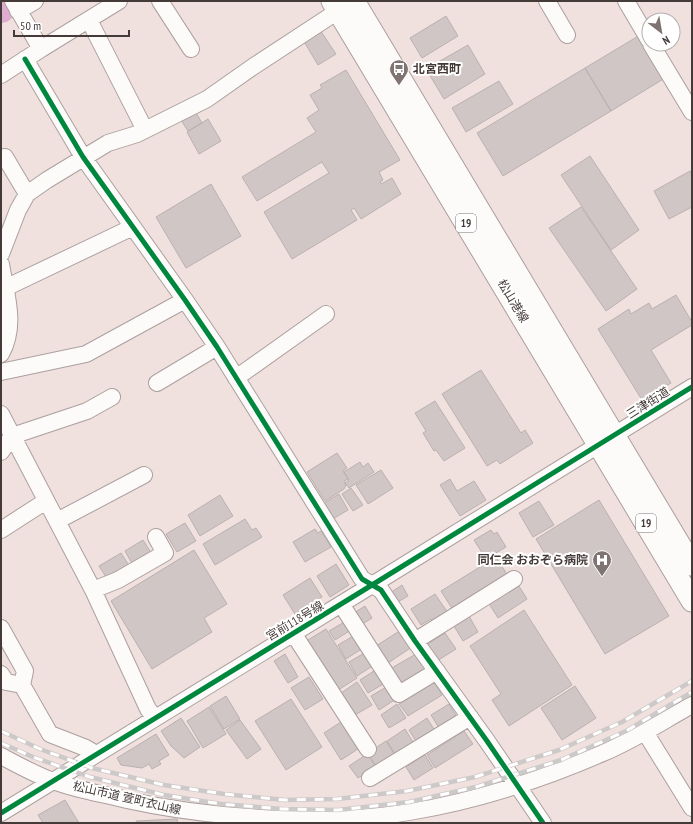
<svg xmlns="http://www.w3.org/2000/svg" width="693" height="824" viewBox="0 0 693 824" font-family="'PT Sans Narrow','Noto Sans JP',sans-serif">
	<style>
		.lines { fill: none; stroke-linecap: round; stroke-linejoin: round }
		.river { stroke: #deacd1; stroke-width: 28 }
		.building { fill: #d1c6c6; stroke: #bbb0b0 }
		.minor-casing { stroke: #aba09e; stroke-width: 18 }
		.major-casing { stroke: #aba09e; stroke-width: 23 }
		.minor { stroke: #fdfafa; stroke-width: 16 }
		.major { stroke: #fdfafa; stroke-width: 21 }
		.rail-casing { stroke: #cdc9c8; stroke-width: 4.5 }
		.rail { stroke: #fff; stroke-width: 3; stroke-dasharray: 9; stroke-linecap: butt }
		.cycleway-casing { stroke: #fff; stroke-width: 8 }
		.cycleway { stroke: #00873e; stroke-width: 5 }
		.labels { text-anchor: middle; stroke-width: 4; stroke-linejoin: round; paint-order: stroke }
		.shield { fill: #fff; stroke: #7c7574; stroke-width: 1 }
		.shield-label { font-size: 11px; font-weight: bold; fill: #443a38 }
		.poi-label { font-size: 12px; font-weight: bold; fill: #443a38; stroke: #fff; text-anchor: start }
		.street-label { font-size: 12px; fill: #443a38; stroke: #fff }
	</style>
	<rect width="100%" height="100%" fill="#f0e1de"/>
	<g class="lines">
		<path class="river" d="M1,9L5,1"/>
	</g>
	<path class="building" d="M446,16L458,36L422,58L410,38Z
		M320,30L336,54L318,65L303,40Z
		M640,35L665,78L611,111L585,68Z
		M468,45L485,74L444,99L426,69Z
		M585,68L611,111L503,176L477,133Z
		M346,70L400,160L379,172L383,180L380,182L381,184L392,178L401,194L361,219L354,208L351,210L357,220L292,259L264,212L329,173L322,162L257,201L242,177L316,132L307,118L319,110L310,95L322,88L320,85Z
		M499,81L513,104L466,132L452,108Z
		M195,111L202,123L188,131L179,117Z
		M208,119L221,141L199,154L187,132Z
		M590,156L639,230L611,250L561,175Z
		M690,171L692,175V207L669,219L654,191Z
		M211,184L241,236L186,268L156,217Z
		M581,207L637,289L606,311L549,228Z
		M676,295L692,322V325L651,350L671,383L642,400L598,329L629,309L631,314L649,303L652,309Z
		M481,370L521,433L525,430L533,443L500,464L497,460L487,466L442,394Z
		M435,401L465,448L444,461L436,450L434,451L423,433L426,431L415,413Z
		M337,453L347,468L343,471L348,479L344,481L346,485L344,489L325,501L307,472Z
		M360,462L363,467L368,463L374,472L349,488L345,483L349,480L344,472Z
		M381,470L393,488L368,504L356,485Z
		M450,479L457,491L474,481L486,500L460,516L440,485Z
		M351,488L363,505L353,511L342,494Z
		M339,494L348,510L331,520L321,505Z
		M220,495L233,516L200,536L188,515Z
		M599,500L669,616L605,654L536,539Z
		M539,501L554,525L533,537L519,513Z
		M245,519L252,530L256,528L262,537L215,565L203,544Z
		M185,523L196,541L177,552L166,534Z
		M315,529L318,533L321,531L331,547L305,562L293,542Z
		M491,530L494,534L497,532L506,547L486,559L474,540Z
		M143,540L153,556L134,567L125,551Z
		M194,550L227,604L204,618L212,632L152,669L111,601Z
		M121,553L130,567L108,580L99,566Z
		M496,557L508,576L453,610L441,591Z
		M336,564L349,585L330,597L317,576Z
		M310,578L322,597L295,614L283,595Z
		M517,583L527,599L498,618L488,602Z
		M402,585L408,596L396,603L390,593Z
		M435,594L448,613L433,622L431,619L421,625L411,609Z
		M365,606L372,618L361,625L354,613Z
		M524,610L572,685L509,726L492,700L501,694L470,646Z
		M469,616L478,632L463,641L454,626Z
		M346,621L351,630L335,640L329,631Z
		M326,629L357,678L335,692L303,643Z
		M401,630L412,647L388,663L376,646Z
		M445,633L456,649L437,661L426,645Z
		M355,635L363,648L346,659L338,645Z
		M366,652L374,665L357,676L349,662Z
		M285,654L298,677L288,683L274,661Z
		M416,654L427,671L401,687L390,669Z
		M377,669L385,683L368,693L360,680Z
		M309,677L323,699L305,710L291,688Z
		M357,682L372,705L355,715L341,693Z
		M434,682L442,695L408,716L399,704Z
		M388,686L396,699L379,710L371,696Z
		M575,686L596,718L562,740L541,708Z
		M226,696L240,719L224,729L210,706Z
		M291,699L322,747L286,770L255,721Z
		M397,704L406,718L389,728L381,715Z
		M449,704L457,717L439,728L431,715Z
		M209,707L226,734L203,748L187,721Z
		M181,718L200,747L184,758L171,746L161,731Z
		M427,718L435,731L417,743L409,730Z
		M240,720L261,749L247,759L226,730Z
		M344,720L361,747L341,760L324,733Z
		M405,729L413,742L395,754L387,741Z
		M464,731L473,744L435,768L427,755Z
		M156,734L169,755L159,761L161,764L152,769L149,764L142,768L121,765L117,758Z
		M386,741L394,754L376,766L368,753Z
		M367,754L376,767L358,778L349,766Z
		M425,755L433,768L414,780L406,767Z
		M65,800L79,823H43L38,815Z
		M177,819L178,823H137L136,821Z"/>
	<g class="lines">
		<defs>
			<path id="minor" d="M13,1L41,49
				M160,1L191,49
				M547,1L567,35
				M626,1L649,40
				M18,11L35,1
				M89,20L145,130
				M651,44L692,112
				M25,59L83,157L185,300L217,347L362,579L381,590L415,641L487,741L543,823
				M1,75L41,49L119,1
				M5,157L27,194
				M1,254L18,210L27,194L47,180L108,143L137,134L207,99L254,66L338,11
				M1,264C6,295 17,325 1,354
				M1,290L133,227
				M1,372L86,354L185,300
				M236,378L326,314
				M157,383L217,347
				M1,414L93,590L148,709L155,718
				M1,452L12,436L87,411L112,397
				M57,521L144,475
				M1,530L46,501
				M93,590L118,580L165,553L156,537
				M341,604L399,694L437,671
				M1,628L25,671L22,685
				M293,633L368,749
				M415,641L514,579
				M1,674L6,682L22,685L50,734L86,748L96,754
				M645,732L692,808
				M1,756C18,765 36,775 53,781C77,790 103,794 127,800C181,812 230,817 286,819C326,820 368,819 409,812C475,801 541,780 603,753C634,740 663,721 692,705
				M370,778L470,717
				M1,813L372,585L692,387"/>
			<path id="major" d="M332,1L692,601
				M354,1L692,565"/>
		</defs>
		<use href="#minor" class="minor-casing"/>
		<use href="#major" class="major-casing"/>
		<use href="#minor" class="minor"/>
		<use href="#major" class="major"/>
		<defs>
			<path id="rail" d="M1,731L40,749L92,768L164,785L224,794L285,800L337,799L407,791L475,777L559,750L622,722L692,681
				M1,743L33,757L90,777L164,795L221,804L282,809L338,810L409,802L476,787L561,760L626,731L692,692"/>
		</defs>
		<use href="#rail" class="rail-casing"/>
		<use href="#rail" class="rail"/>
		<defs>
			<path id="cycleway" d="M25,59L83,157L185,300L217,347L362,579L381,590L415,641L487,741L543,823
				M1,813L372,585L692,387"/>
		</defs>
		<use href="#cycleway" class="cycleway-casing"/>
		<use href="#cycleway" class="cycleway"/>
	</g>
	<defs>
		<symbol id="bus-pin" viewBox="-11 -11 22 30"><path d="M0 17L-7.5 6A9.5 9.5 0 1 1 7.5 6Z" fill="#807472" stroke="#fff"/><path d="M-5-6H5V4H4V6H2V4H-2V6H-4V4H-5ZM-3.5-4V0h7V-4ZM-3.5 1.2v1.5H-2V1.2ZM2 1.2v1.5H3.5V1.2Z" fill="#fff"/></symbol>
		<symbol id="hospital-pin" viewBox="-11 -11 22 30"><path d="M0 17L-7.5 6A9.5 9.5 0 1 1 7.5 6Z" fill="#807472" stroke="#fff"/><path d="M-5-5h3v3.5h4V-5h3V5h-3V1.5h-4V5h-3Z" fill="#fff"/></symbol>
	</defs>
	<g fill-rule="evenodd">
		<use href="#bus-pin" x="388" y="58" width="22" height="30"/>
		<use href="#hospital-pin" x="591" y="549" width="22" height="30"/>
	</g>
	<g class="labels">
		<g class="shield">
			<rect x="456" y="214" width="20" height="18" rx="3"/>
			<rect x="636" y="514" width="20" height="18" rx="3"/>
		</g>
		<g class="shield-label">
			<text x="466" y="227">19</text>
			<text x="646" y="527">19</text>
		</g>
		<g class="poi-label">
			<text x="413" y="73">北宮西町</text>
			<text x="588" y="564" text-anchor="end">同仁会 おおぞら病院</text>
		</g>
		<g class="street-label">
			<text transform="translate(513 301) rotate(59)" y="4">松山港線</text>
			<text transform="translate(648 403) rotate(-32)" y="4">三津街道</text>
			<text transform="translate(295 621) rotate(-31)" y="4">宮前118号線</text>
			<text transform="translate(127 798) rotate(13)" y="4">松山市道 萱町衣山線</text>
		</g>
	</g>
	<rect width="693" height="824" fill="none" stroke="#443a38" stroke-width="4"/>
	<g transform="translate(661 32) rotate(149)"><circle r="19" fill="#ffffff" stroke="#b4b0af"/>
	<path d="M0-3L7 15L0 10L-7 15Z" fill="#807472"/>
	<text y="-6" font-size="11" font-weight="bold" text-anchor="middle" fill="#443a38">N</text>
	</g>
	<path d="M14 30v6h115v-6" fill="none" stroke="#443a38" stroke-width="2"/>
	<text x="20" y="30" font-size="12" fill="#443a38" stroke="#ffffff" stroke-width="3" paint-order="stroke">50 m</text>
</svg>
